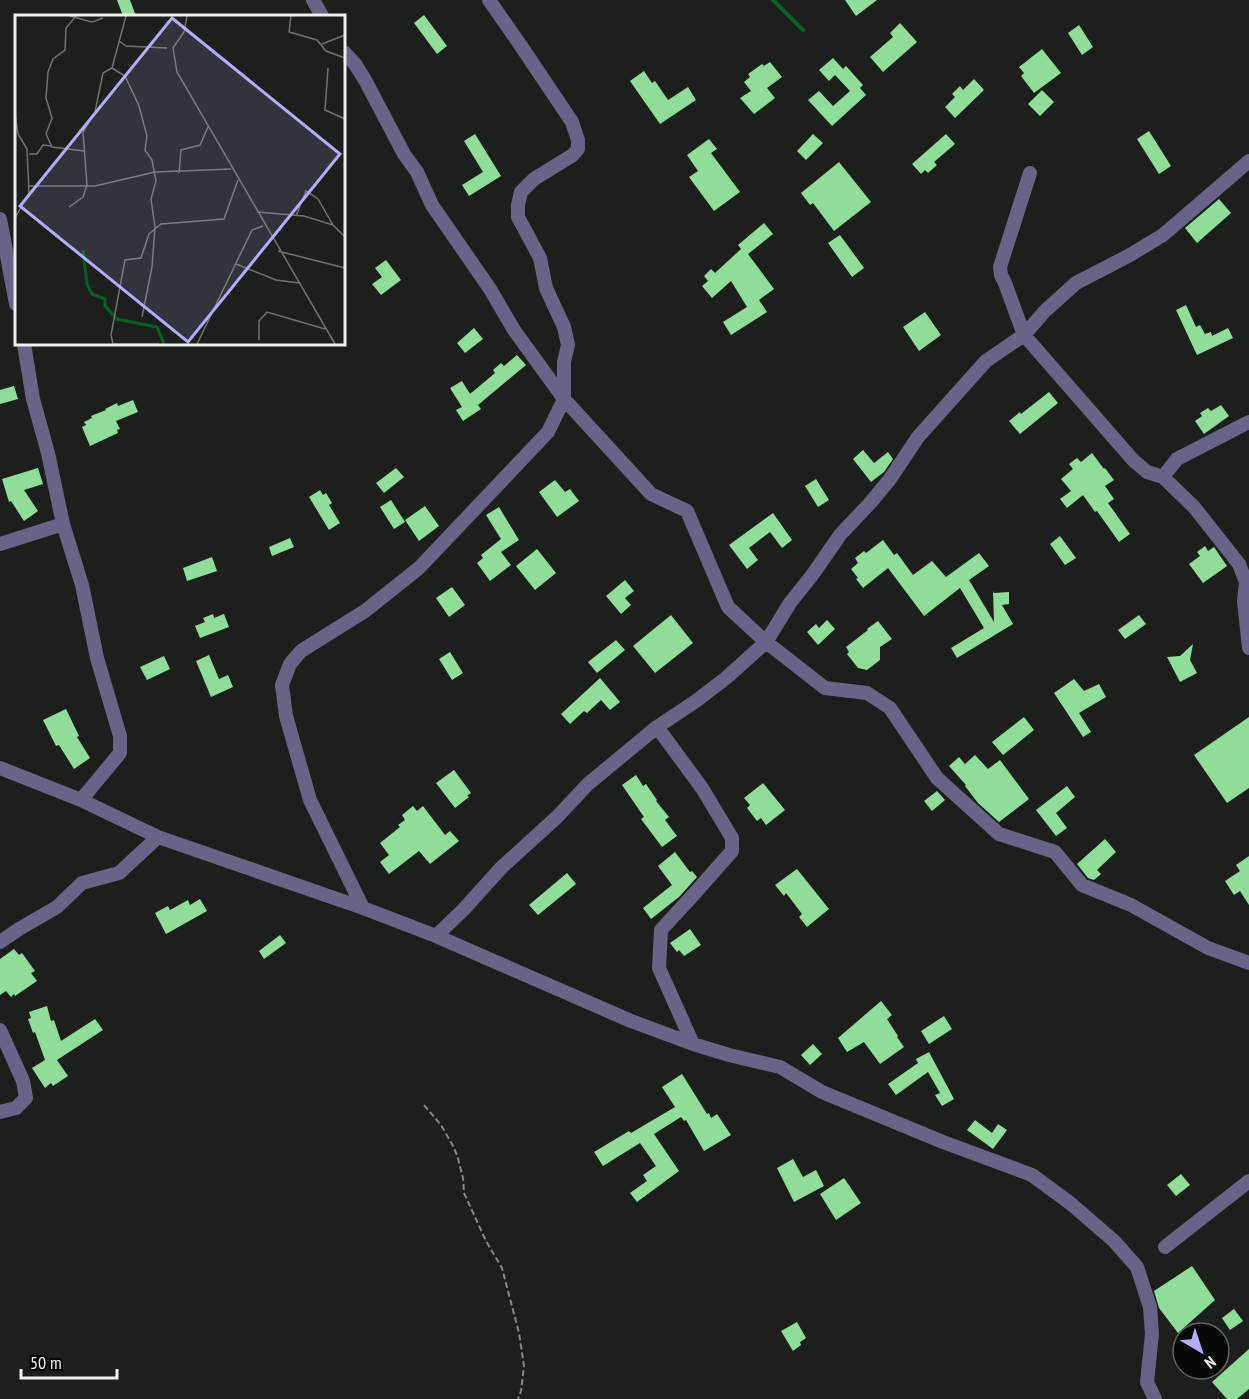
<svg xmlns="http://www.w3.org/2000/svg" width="1249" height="1399" viewBox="0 0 1249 1399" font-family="'PT Sans Narrow',sans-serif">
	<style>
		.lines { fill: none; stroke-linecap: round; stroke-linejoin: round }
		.stream { stroke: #086023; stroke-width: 4 }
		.building { fill: #90dd99 }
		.path { stroke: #858785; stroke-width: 2; stroke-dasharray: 6 3; stroke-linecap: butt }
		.minor { stroke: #666588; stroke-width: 14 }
		.inset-river { fill: none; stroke: #086023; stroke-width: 3 }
		.inset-road { fill: none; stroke: #707370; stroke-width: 1.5 }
		.view { fill: #b1adfa; fill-opacity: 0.15; stroke: #b1adfa; stroke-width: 3 }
		.inset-edge { fill: none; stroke: #eef0ee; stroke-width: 3 }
	</style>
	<rect width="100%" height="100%" fill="#1c1f1c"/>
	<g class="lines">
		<path class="stream" d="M773,0L803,30"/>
	</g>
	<path class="building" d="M117,0H130L136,16H123Z
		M845,0H877L856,16Z
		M424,15L447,46L437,54L414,23Z
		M900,23L917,42L883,72L870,57L893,37L890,33Z
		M1079,25L1093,47L1082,55L1068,33Z
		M1042,49L1061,73L1034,93L1021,76L1024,73L1019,67Z
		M833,58L843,69L846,66L863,85L860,88L866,95L832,126L808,100L819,91L833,106L850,91L835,75L829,81L819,70Z
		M770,62L782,77L767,88L775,98L754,114L740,98L751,91L744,82L750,77L748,74L762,64L764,66Z
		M644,71L652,83L655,81L668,100L688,87L696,100L660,124L630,81Z
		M974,79L984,90L955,118L945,107L955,97L952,94L960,86L963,90Z
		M1042,90L1054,102L1040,116L1028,104Z
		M1149,131L1171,166L1159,174L1137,139Z
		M475,134L501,176L469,196L462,185L483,172L464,141Z
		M813,134L823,143L806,160L797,151Z
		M946,134L955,144L934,162L937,165L928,173L925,170L921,174L912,164Z
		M709,139L717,149L711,153L740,192L714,211L689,177L698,171L687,155Z
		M839,162L871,202L834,231L813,203L810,205L801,193Z
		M1219,199L1231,213L1197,243L1185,228Z
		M764,223L773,234L748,254L774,289L759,300L767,312L731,335L723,322L747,307L731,281L712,298L702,286L708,281L704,276L711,269L715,273L741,249L738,245Z
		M840,235L864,268L852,277L828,243Z
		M386,260L401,280L381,295L372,284L382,277L375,268Z
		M1186,305L1196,327L1200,325L1205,334L1211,332L1212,336L1228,328L1233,338L1197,355L1176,310Z
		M925,312L941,335L919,351L903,327Z
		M474,328L483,339L465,353L457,343Z
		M517,355L526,365L478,405L481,409L463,421L456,410L462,407L450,388L462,381L470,394L495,373L493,370L501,363L504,366Z
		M14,386L18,399L0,404V390Z
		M1049,392L1058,403L1020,434L1009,421L1020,412L1021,414Z
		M133,400L138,412L116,421L120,429L117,430L118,433L90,446L82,427L86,425L84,422L92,418L91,416L106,410L105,409L117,403L118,406Z
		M1221,405L1229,416L1204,434L1195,421L1202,416L1200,413L1208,408L1211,411Z
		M863,450L874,463L888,452L893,459L884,472L871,482L853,459Z
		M1092,453L1104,469L1105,468L1114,480L1105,486L1114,499L1108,503L1130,534L1119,542L1097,511L1095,512L1083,495L1067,508L1060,499L1071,491L1061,479L1073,469L1069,464L1077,458L1081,462Z
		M38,468L43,484L24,490L38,511L24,521L11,501L9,502L2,479Z
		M396,468L404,477L384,493L376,483Z
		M816,479L829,500L818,507L805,486Z
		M555,480L565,492L570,489L579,501L557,517L539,492Z
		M320,490L323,495L326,493L332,503L329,505L340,523L329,530L309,497Z
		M391,500L405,522L394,529L380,507Z
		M425,506L439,526L419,541L405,520Z
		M499,507L519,540L501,552L511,565L490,581L477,563L483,558L481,555L501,539L486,515Z
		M773,513L792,540L782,548L770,532L749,548L758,560L747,569L729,545Z
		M1060,536L1076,558L1065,565L1050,544Z
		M290,538L294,547L272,556L269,547Z
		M883,540L894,555L897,553L913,575L932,561L946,577L979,553L989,566L969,580L994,622L993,591L994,593L1009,592V604L1002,605L1013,624L957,658L951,648L984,628L960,588L924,616L888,568L863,588L856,579L858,578L851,569L858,563L855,558L864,551L866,553Z
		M1205,546L1208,551L1214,547L1227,566L1203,583L1189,564L1200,556L1197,552Z
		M537,549L556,573L535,590L516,566Z
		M212,557L217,571L187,581L183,568Z
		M625,580L634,591L625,598L631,605L621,614L606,596Z
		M452,587L465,605L449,617L436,598Z
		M213,614L214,618L224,614L229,627L200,638L195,626L205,622L203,618Z
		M671,615L693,643L655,673L633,646Z
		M1139,615L1146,624L1125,639L1118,630Z
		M827,620L835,629L818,645L807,632L816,624L819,628Z
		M878,621L892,639L880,647V660L867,670L858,668L847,654L849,652L846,647L868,630L867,629Z
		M616,640L625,650L597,673L588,662Z
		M1193,644L1190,660L1197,673L1180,682L1167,657L1180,656Z
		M450,652L463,673L452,680L439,659Z
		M209,655L219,679L228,675L233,687L211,697L196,661Z
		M164,656L170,669L147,680L140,667Z
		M600,678L620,702L610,710L601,700L587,713L584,711L570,724L561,714Z
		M1074,679L1084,691L1099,684L1106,697L1079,713L1091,732L1083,737L1054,693Z
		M66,709L79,736L77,737L90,758L74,769L59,745L56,746L43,720Z
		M1024,717L1034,730L1003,755L992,742Z
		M1249,717V788L1227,803L1194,755Z
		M975,755L988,769L1000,760L1029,799L999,822L978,803L965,786L966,785L949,766L959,757L965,764Z
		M454,770L471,793L467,796L469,797L455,808L436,783Z
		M636,775L643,786L646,784L657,800L656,801L669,817L665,820L677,836L662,847L641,819L644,817L622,785Z
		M763,783L785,810L766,825L761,818L757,821L747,808L750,805L744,798Z
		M1067,786L1075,797L1056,813L1067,828L1056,836L1036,810Z
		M937,791L945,800L932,811L924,801Z
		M413,806L417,811L423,806L445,835L450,831L459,841L430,864L419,851L389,874L380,862L389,855L380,843L400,827L398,825L405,820L402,815Z
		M1105,839L1116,852L1097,870L1101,874L1094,880L1088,878L1077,864Z
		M675,852L690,872L692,871L697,877L679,897L651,919L643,908L672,885L658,866Z
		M1249,856V905L1240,891L1234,895L1225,881L1240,871L1236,865Z
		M797,869L829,909L807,927L799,917L802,914L786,893L784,896L775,885Z
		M567,873L576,884L538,915L529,905Z
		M200,899L207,911L166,934L155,913L168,906L170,910L188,900L190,905Z
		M690,929L701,945L684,956L679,950L677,952L670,943Z
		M280,935L286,943L264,959L259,951Z
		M14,949L19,955L22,953L35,971L31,973L37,981L15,996L14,994L11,997L6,991L0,995V959Z
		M881,1001L892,1015L887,1019L898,1036L897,1037L904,1047L880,1064L864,1042L847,1052L838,1038Z
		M47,1006L51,1021L54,1020L61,1041L95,1019L103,1030L57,1060L68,1076L53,1086L51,1083L45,1088L32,1068L45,1060L35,1032L33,1033L28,1019L31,1018L29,1012Z
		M944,1016L952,1029L929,1044L921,1031Z
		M813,1044L822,1054L810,1065L801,1055Z
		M929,1052L954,1099L942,1106L935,1095L940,1093L928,1072L896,1095L888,1084L918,1063L916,1059Z
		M682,1074L707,1114L709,1113L711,1118L717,1114L731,1135L704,1151L686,1120L684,1121L681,1117L654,1134L679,1171L637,1202L630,1193L647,1181L643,1175L656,1166L640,1143L603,1166L594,1152L629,1131L631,1133L675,1107L662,1087Z
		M975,1120L992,1133L998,1124L1007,1130L993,1149L967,1130Z
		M793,1159L803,1177L816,1170L824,1186L794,1202L777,1168Z
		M1181,1174L1190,1185L1176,1196L1167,1185Z
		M844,1178L861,1203L836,1220L820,1194Z
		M1192,1266L1215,1300L1178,1333L1159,1308L1154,1291Z
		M1234,1309L1243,1321L1230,1330L1222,1318Z
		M797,1322L806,1338L800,1342L801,1345L793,1351L781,1331Z
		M1249,1349V1389L1237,1399H1227L1212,1382Z"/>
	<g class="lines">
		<path class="path" d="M424,1105L441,1125L452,1144L457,1155L463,1178L464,1193L486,1241L502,1268L519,1333L524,1366L521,1391L518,1399"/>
		<path class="minor" d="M313,0L322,16
			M344,52L355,64L365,80L404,154L417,172L432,205L490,289L514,330L564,399L651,494L687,511L728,607L766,642L825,688L867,693L890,708L937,778L999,834L1055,852L1082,885L1131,905L1208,948L1249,963
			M1030,173L1000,267L1001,275L1005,283L1024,335L1133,460L1147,472L1163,477L1194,507L1239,564L1246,582L1244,601L1249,648
			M0,219L16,304
			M24,344L33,399L48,453L63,524L82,585L97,658L120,736V753L81,800
			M1163,477L1177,459L1249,422
			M0,544L63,524
			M657,727L702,788L732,838V851L694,894L661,930L659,968L693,1044
			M0,768L81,800L158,837L363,908L436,936L631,1021L693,1044L729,1055L780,1067L822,1092L943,1142L1032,1175L1070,1203L1114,1241L1137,1267L1150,1307L1152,1334L1147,1382L1155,1399
			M363,908L310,800L286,716L282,685L290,664L301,651L365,611L419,568L548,432L564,399V362L568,345L564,327L546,288L540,258L518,217V205L521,192L534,179L573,155L578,149V140L572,122L521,46L489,0
			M436,936L464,909L501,868L557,817L588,784L657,727L696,701L726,678L766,642L790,603L813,574L840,535L871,502L890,479L918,437L986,361L1024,335L1045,311L1076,283L1130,255L1163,235L1249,161
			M0,942L19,929L57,907L82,883L119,873L158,837
			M0,1030L23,1081L26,1098L16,1108L0,1112
			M1165,1247L1249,1181"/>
	</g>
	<g transform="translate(15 15)">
		<rect width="330" height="330" fill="#1c1f1c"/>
		<path class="inset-river" d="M68,235L72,269L77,279L90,284V291L102,304L142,312L149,329"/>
		<path class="inset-road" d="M55,1L77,7L88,3M61,1L51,13L50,35L38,44L33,57L31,83L37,103L31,119L37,132L69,136M172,1L169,17L158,33L162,57L320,329M276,1L274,17L302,25L311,36L330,43M104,26L111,31L152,33M307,29L330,20M97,53L110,61L124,91L132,121L130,135L137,145L141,166L136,184L140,212L137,252L127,302M313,53L310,95L330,104M0,99L3,119L12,134L14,178L0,203M14,139H22L28,130L37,131M164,158L166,135L185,130L193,112M13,171H80L140,157L216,154M54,192L68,182L72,170L68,117L80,97L88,58L97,53L111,1M242,197L289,201L318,210M281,201L291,176L303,184L318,210L330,222M263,236L330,253M221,249L261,265L284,268M244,325V306L252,297L310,314M98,329L96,320L110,245L126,243L134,219L146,209L209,204L223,165M99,329H144M182,329L237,215L248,211"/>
		<path class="view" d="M157,3L325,139L173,327L5,191Z"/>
		<rect width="330" height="330" class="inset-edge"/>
	</g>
	<g transform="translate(1201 1351) rotate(141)"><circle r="28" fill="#070907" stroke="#636563" stroke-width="1.5"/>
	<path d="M0-4.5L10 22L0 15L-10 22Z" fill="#b1adfa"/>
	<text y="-9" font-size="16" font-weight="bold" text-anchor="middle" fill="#eef0ee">N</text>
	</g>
	<path d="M21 1369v9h96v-9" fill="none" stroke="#eef0ee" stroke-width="3"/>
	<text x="30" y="1369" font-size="18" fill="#eef0ee" stroke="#070907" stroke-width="4.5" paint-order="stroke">50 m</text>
</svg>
